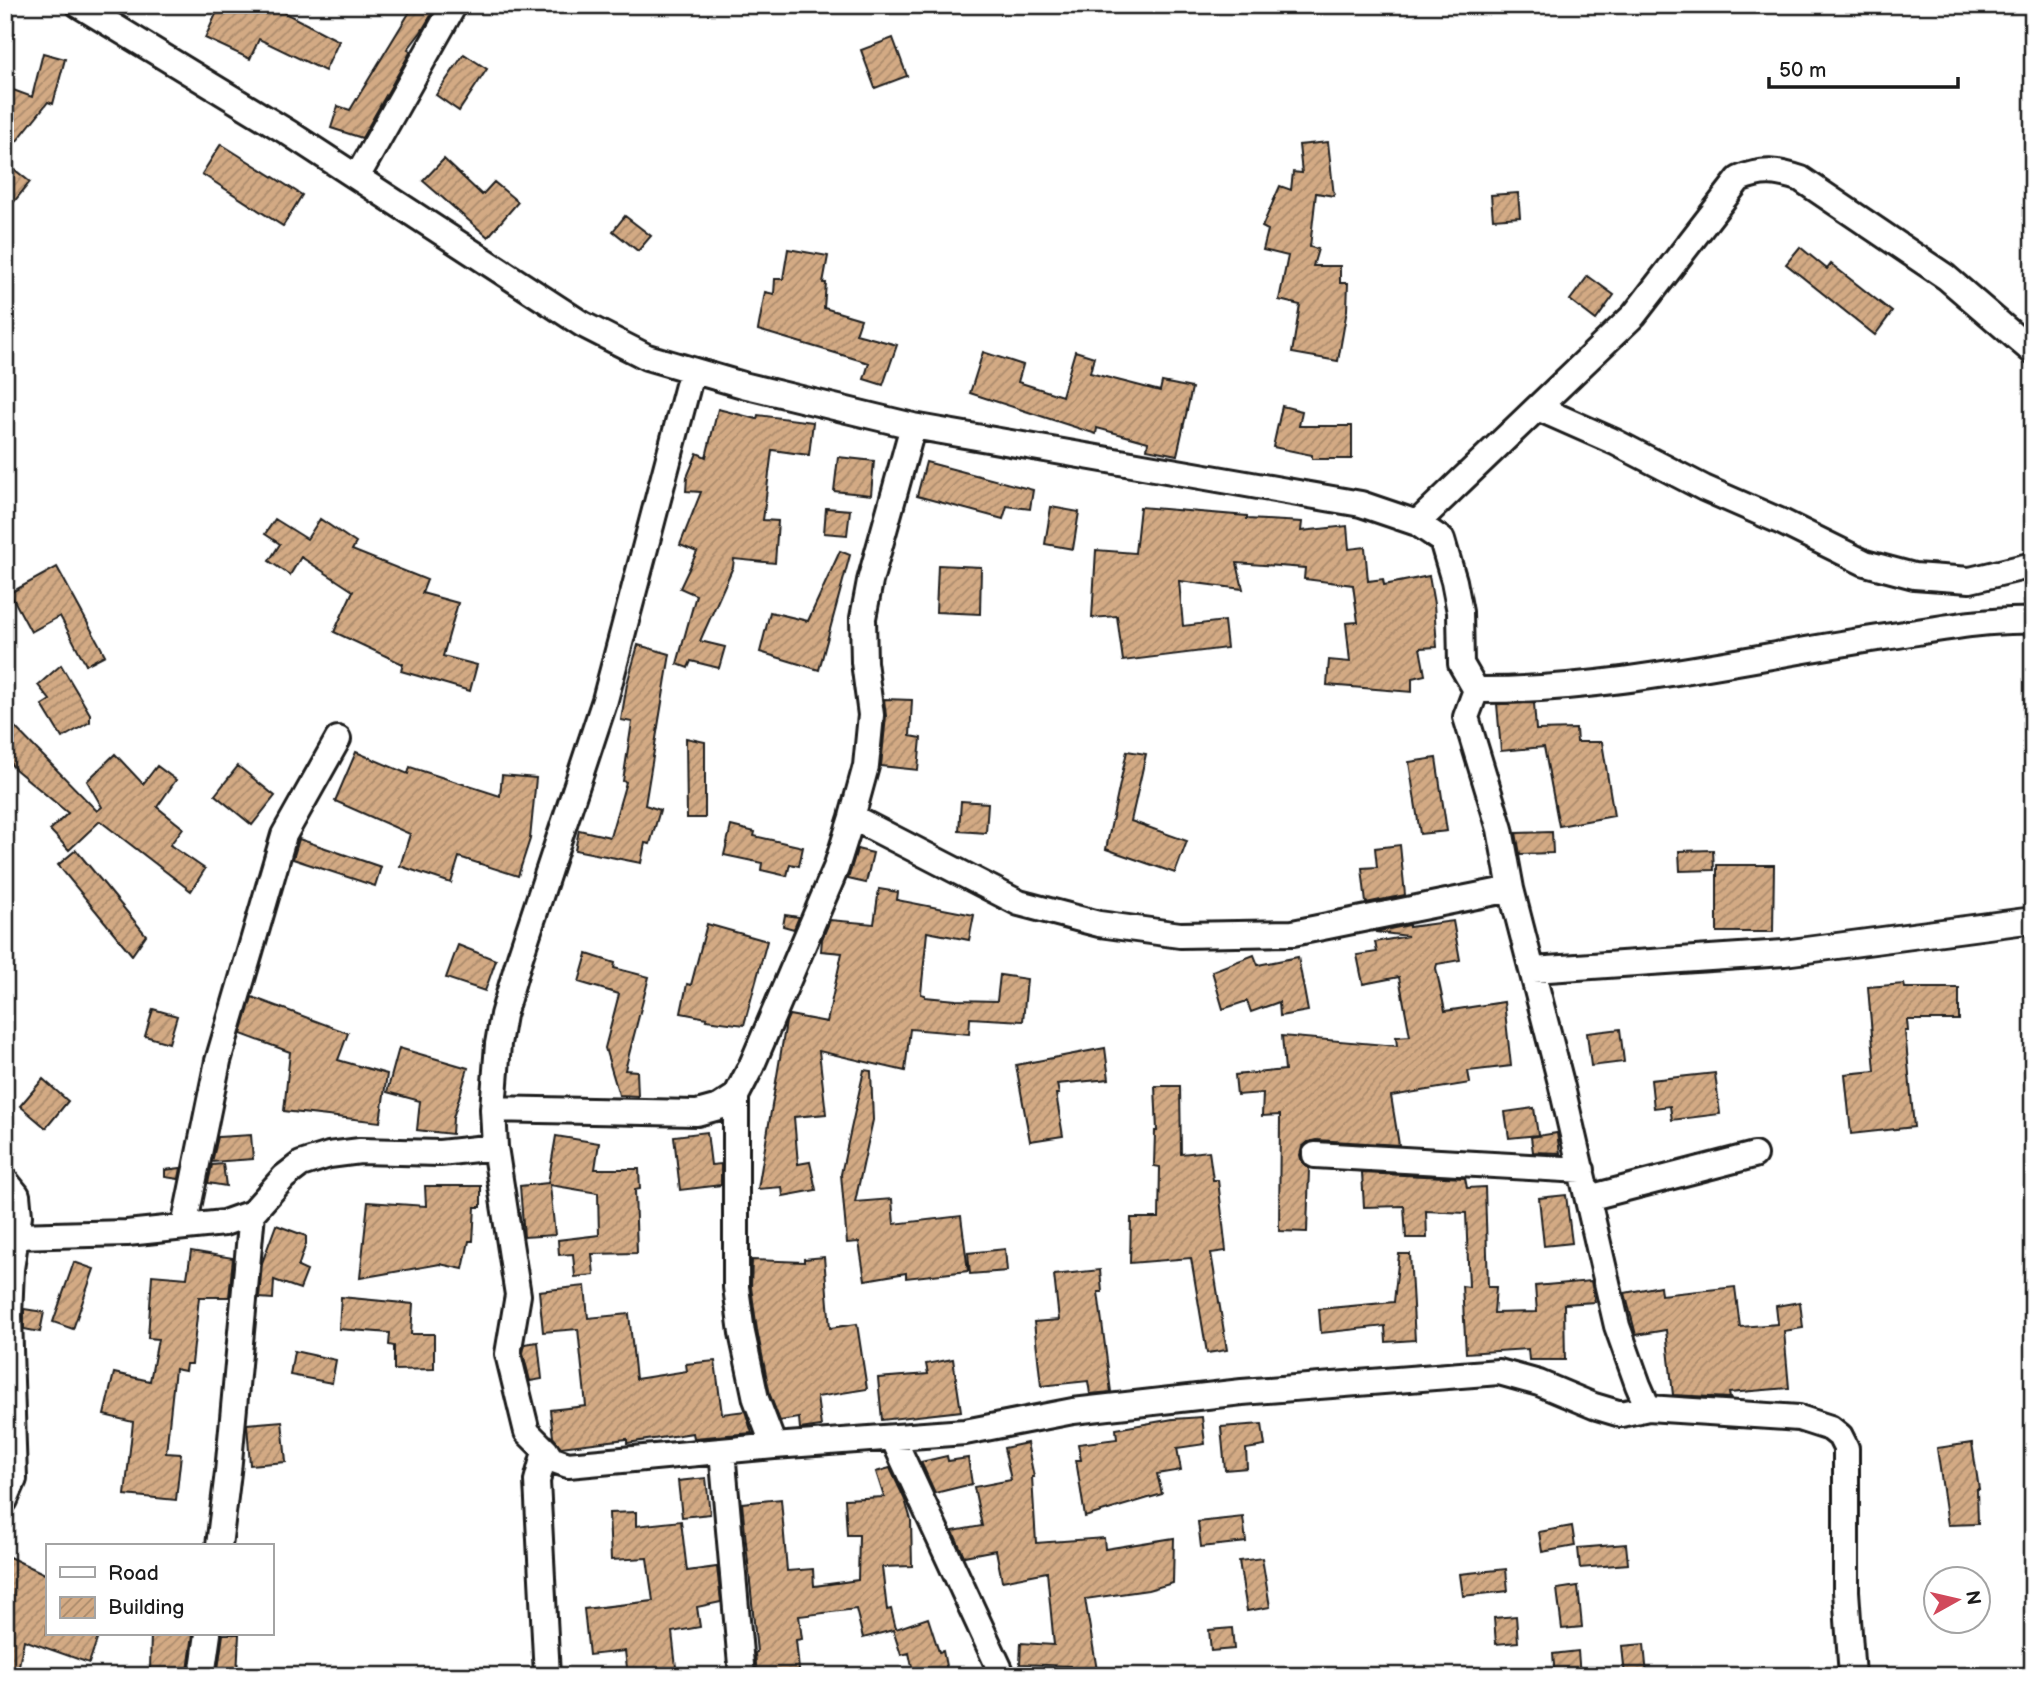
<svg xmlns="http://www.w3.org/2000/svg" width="2038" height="1681" viewBox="0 0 2038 1681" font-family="'Balsamiq Sans',sans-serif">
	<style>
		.building { fill: url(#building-hatch); stroke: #1c1c1c; stroke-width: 2 }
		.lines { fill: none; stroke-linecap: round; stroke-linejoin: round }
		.minor-casing { stroke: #1c1c1c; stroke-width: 30 }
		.minor { stroke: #fff; stroke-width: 24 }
	</style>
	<defs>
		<pattern id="building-hatch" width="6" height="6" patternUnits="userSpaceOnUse" patternTransform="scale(1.75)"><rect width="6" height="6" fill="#d3aa84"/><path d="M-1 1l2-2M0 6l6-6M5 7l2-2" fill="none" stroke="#aa8a6b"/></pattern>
	</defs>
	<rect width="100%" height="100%" fill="#fff"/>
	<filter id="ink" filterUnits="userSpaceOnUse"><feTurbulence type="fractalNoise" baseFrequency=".0143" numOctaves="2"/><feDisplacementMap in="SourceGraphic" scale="14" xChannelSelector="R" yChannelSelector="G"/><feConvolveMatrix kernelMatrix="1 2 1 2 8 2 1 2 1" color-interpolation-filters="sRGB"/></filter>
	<g filter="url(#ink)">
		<path class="building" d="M220,5H285L283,12L339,41L325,71L259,39L250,59L205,38Z
			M414,5H425L433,12L421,32L408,49L411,51L362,138L331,128L338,106L350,110Z
			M893,38L907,76L875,88L861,50Z
			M43,53L65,59L53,104L48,102L5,156V87L32,97Z
			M464,54L487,69L459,111L436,95Z
			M1328,142L1334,196L1316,193L1310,247L1318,249L1313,266H1340V283H1348L1347,310L1338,361L1292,353L1300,305L1279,300L1288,256L1263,250L1268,230L1262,227L1280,186L1291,190L1293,172L1302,173L1299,145Z
			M221,144L302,195L283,226L202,174Z
			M444,159L482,195L494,182L518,202L488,237L423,181Z
			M5,162L30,182L5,213Z
			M1518,193L1520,217L1493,219L1491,195Z
			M625,216L651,236L638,251L613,231Z
			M1800,247L1827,269L1831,264L1892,312L1875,335L1786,264Z
			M788,249L828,256L823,283H826L824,308L861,319L856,334L897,345L883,385L864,379L869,363L758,330L765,292L774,294L775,279H783Z
			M1588,276L1614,295L1596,320L1570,300Z
			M1075,351L1094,357L1090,373L1160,391L1162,382L1192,388L1177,455L1147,449L1148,442L1097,428L1096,434L970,393L983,352L1023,365L1018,382L1062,396Z
			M1282,406L1302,411L1299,426H1352V459H1312V455L1273,447Z
			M718,409L757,419L758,415L813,422L809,455L772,450L763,520L778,521L775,563L734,559L733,567L700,641L725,647L719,668L691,661L688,668L677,664L696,595L680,588L697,552L680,545L701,492L686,491L687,477L697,453L706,457Z
			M838,457L874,461L871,495L834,491Z
			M926,462L1033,490L1030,509L1007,506L1003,519L917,496Z
			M1051,507L1079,512L1073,549L1045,544Z
			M1140,507L1247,516V519L1302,522L1301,531L1347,526L1349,549L1365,547L1368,581L1383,579L1384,585L1429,576L1434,604L1437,647L1420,648L1425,675L1412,678V692L1327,685L1329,660L1350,662L1346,623L1358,622L1353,585L1304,579L1305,568L1237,563L1243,589L1179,581L1183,626L1224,621L1227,648L1123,661L1117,616L1092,618L1096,550L1135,553Z
			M826,508L850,510L847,535L824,533Z
			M275,519L307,539L320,519L356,543L352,550L427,580L422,593L458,603L443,656L477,665L470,691L401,671L403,664L334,632L353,591L301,557L290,575L269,561L280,544L265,534Z
			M840,551L850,555L819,670L760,652L770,612L808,621Z
			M938,565L981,567L980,614L936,612Z
			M57,567L105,655L86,665L60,616L31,632L10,593Z
			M638,645L670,654L645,805L660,810L650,844L645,843L641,863L575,850L579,830L610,837L626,782L623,781L632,722L621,720L627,684Z
			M61,665L90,714V722L62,738L42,705L50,700L38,685Z
			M884,699L912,700L910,736L921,738L918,770L881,766L886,716Z
			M1534,703L1536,730L1576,729L1577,742H1602L1614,816L1559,826L1544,747L1501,751L1497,704Z
			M5,717L97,811L102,807L87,781L115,754L143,784L157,766L176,780L157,807L183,828L170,845L205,869L191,891L100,821L69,850L50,830L68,813L15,769L5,757Z
			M686,738L705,742V818H687Z
			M1127,751L1146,754L1131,821L1187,841L1175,873L1106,849Z
			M356,752L408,774L410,767L500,796L502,775L536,778L530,839L518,876L459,857L451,883L400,866L410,834L335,801Z
			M1436,758L1447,831L1420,834L1409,762Z
			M238,766L275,796L252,825L215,795Z
			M961,801L988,803L986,833L959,831Z
			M731,826L755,832L754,836L803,847L799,866L790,864L787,876L761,870L762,863L724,855Z
			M1552,832L1553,853L1520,854L1516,833Z
			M299,839L381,867L375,886L293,859Z
			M1400,845L1405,895L1366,903L1362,868L1377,867L1375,848Z
			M857,849L873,853L866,883L848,879Z
			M76,850L146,935L132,955L58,865Z
			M1713,850L1714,870L1680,871L1679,851Z
			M1717,865H1774L1773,932H1717Z
			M879,889L898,892L897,900L974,915L969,940L927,932L921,994L925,995V997L956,1000L997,1001L1000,975L1027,979L1023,1021L970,1018L969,1034L910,1029L905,1071L819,1051L826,1114L794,1117L798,1164L810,1162L816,1190L783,1196L782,1187L758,1189L786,1022L789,1015L827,1022L842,953L821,951L822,939L830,920L874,924Z
			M785,915L799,917L794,929L783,926Z
			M1453,921L1460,960L1437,964L1436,968L1445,1011L1504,1002L1511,1066L1468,1071L1470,1083L1391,1096L1399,1145L1316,1140L1308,1142L1302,1147L1300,1155L1302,1162L1309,1168L1307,1232L1279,1231L1280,1115L1262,1116L1263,1093L1237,1095L1235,1075L1285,1070L1282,1036L1397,1046L1396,1037L1410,1036L1399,977L1363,984L1357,955L1377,952L1375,942L1408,936L1375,932L1409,925V927Z
			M707,924L767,941L744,1025L706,1020L707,1018L681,1013L687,984L691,985Z
			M458,945L496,960L485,991L446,978Z
			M587,954L615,963L614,968L649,977L625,1070L637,1071L638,1096L619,1095L605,1048L619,994L579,982Z
			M1254,955L1258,965L1298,957L1308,1011L1280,1016L1279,1002L1251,1012L1247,1001L1223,1009L1212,971Z
			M1904,984L1905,988H1959V1020H1907L1908,1031H1905L1914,1127L1851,1134L1845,1074L1875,1071L1868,987Z
			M252,997L348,1033L338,1060L387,1074L380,1122L284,1111L290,1052L241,1034Z
			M153,1009L177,1016L169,1043L145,1036Z
			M1620,1029L1624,1062L1591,1066L1587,1033Z
			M399,1048L468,1068L453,1118L452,1134L417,1130L420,1101L387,1092Z
			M1105,1048L1109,1079L1057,1084L1059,1094H1056L1063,1136L1030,1141L1016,1065Z
			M864,1070L871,1071L873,1120L855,1202L892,1199L894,1224L961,1216L968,1271L906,1278V1273L865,1280L859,1242L847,1243L841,1174Z
			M1715,1073L1720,1114L1672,1120L1670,1106L1654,1108L1651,1080Z
			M43,1079L68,1101L46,1128L20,1106Z
			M1155,1086H1180L1181,1154L1209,1151L1213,1180H1218L1226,1251L1211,1253L1227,1350L1207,1353L1191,1258L1130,1263L1131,1218H1159L1160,1167L1154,1166L1155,1131H1157Z
			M1534,1108L1538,1135L1509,1138L1505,1112Z
			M707,1132L711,1165L721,1164V1185L680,1190L674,1136Z
			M1557,1133L1560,1153L1533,1152L1531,1137Z
			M251,1135L253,1159L212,1162L218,1137Z
			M556,1136L599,1143L595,1169H639L640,1189L635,1190L637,1253L592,1254L594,1275L575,1277L573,1254L559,1255L558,1240L599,1235L598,1193L550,1185L555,1235L524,1237L520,1186L548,1183Z
			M223,1164L226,1186L208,1183L212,1165Z
			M181,1168L179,1179L165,1177V1170Z
			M1362,1173L1465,1178L1467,1188L1485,1187L1488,1287H1496L1494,1313L1537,1312L1535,1286L1591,1281L1595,1302L1564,1304L1565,1360H1529L1528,1349L1466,1353L1462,1286L1469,1287L1466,1213L1426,1211L1427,1238H1406L1404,1206L1364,1207Z
			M425,1186H481V1207H475L473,1241H469L463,1269L440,1264L360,1278L368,1202L426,1206Z
			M1566,1195L1572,1243L1544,1246L1539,1198Z
			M276,1225L306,1236V1244L298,1267L307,1271L300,1289L274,1280L273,1299L259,1298L262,1263Z
			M1005,1249L1007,1271L970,1274L968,1253Z
			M191,1251L233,1258L229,1297H199L192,1364H186L185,1371L175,1369L166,1453L181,1454L176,1500L125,1495L133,1422L104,1415L114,1373L150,1381L158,1339L148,1338L152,1275L187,1278Z
			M1399,1254H1410L1415,1340L1386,1342L1385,1326L1321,1333L1319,1309L1394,1302Z
			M824,1257L830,1328L857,1324L867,1389L817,1397L821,1426L800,1429L799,1418L780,1421L770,1395L757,1330L751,1287L752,1260L804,1262V1259Z
			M74,1262L94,1269L73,1329L53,1322Z
			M1100,1270L1102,1292H1098L1111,1392L1090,1394L1088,1381L1041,1386L1034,1322L1059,1320L1054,1275Z
			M585,1286L588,1318L629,1314L636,1379L687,1371L686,1364L715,1361L722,1414L745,1411L752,1433L694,1438L693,1433L627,1443V1439L561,1447L553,1437L550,1410L586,1406L578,1329L543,1332L539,1291Z
			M1660,1286L1661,1295L1735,1287L1740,1327L1778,1324L1776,1306L1800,1302L1803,1328L1784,1331L1789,1388L1729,1393L1730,1398L1673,1395L1666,1330L1636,1335L1625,1293Z
			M341,1297L413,1304L411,1334H434V1369L394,1370V1346L389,1345L390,1333L339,1329Z
			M24,1309L44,1312L40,1332L24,1329Z
			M538,1342L542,1379L530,1381L523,1353L525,1344Z
			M294,1351L336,1360L332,1383L290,1375Z
			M953,1359L961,1411L882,1420L878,1378L928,1374L926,1364Z
			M1202,1417L1205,1444L1177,1448L1181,1470L1157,1474L1162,1494L1085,1517L1076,1460H1081L1078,1444L1117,1439L1116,1429L1173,1419Z
			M282,1421L286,1462L250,1465L247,1424Z
			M1262,1424L1265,1446L1246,1449L1247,1468L1225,1470L1221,1427Z
			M1027,1443L1034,1477H1032L1036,1543L1104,1538L1105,1549L1174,1538L1173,1583L1148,1590L1085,1599L1098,1676H1071L1070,1666L1020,1664L1021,1643L1054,1645L1047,1572L1002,1581L996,1550L964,1556L954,1534L953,1531L982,1526L974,1487L1011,1480L1004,1448Z
			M1972,1443L1979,1489H1977L1978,1524L1948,1525L1937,1448Z
			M947,1456L948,1461L968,1458L972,1484L935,1493L921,1462Z
			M890,1468L905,1500L911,1520L912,1566L882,1567L887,1610L891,1609L896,1629L928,1618L939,1652L943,1651L948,1676H914L909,1653L901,1655L893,1630L863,1638L856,1609L799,1616L802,1639L796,1640L799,1670L757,1675L755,1653L757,1652L742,1503L781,1499L787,1571L813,1569L814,1586L858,1580L859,1535H847L845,1499L884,1497L876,1472Z
			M706,1478L710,1514L682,1517L678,1481Z
			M636,1512V1526L681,1521L687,1571L717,1567L721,1602L697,1607L700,1627L672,1632L677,1676H628L625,1651L589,1655L584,1609L653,1601L647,1558L611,1560L609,1513Z
			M1243,1517L1246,1542L1201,1547L1198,1522Z
			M1572,1526L1575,1546L1542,1552L1539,1532Z
			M1626,1544L1628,1564L1580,1568L1578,1548Z
			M5,1555L47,1575V1634H99L89,1663L24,1640L17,1676H5Z
			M1262,1558L1270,1607L1247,1611L1239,1561Z
			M1506,1569L1508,1591L1463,1596L1460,1574Z
			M1578,1586L1582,1627L1562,1629L1557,1589Z
			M1516,1616L1518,1642L1496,1644L1494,1618Z
			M1232,1628L1234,1649L1211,1651L1209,1630Z
			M151,1634H193L188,1671L150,1670Z
			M223,1634H239L237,1676H217Z
			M1644,1644L1647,1676H1625L1622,1646Z
			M1578,1651L1580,1676H1555L1553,1654Z"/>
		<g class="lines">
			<defs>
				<path id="minor" d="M79,5L289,133L582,324L647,357L743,385L913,426L1361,504L1417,523L1442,540L1454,581L1460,612L1461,664L1476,690L1466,717L1500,829L1511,889L1561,1083L1617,1326L1638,1385L1648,1408
					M357,177L454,5
					M692,370L605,700L520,957L503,1015L498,1044L493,1109L495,1147L518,1295L508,1354L527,1432L546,1451L551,1459L568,1465L774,1446L965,1432L1073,1411L1242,1392L1499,1372L1539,1383L1594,1406L1621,1414L1648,1408L1799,1418L1830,1428L1840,1436L1846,1448V1591L1852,1676
					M1538,408L1615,442L1704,488L1782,522L1865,563L1914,576L1970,580L2033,565
					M1417,523L1634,315L1739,179C1763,169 1777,171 1801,179L1946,277L2033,352
					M1476,690C1614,691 1749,657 1885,637C1933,630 1984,619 2033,621
					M852,817L1019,903L1099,924L1180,935L1293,933L1511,889
					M1533,970L1784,953L2033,920
					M736,1096V1287L742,1333L756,1399L774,1446
					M493,1109L697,1113L719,1107L736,1096L751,1067L836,868L852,817L866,766L871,715L864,662L863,618L870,581L913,426
					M1315,1155L1582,1170
					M5,1180L17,1195L19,1216L11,1269L9,1316L14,1479L5,1500
					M1588,1198L1754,1155
					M184,1227L218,1061L284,835L338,739
					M15,1236L127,1233L224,1223L252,1213L284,1177L301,1164L329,1155L360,1151L440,1153L495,1147
					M893,1438L1003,1676
					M722,1451L742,1676
					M219,1546L228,1472L252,1213
					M202,1676L208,1634
					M547,1676L537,1481L543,1459H551"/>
			</defs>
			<use href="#minor" class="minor-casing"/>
			<use href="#minor" class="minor"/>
		</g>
	</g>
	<rect width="2038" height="1681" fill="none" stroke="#fff" stroke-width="28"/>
	<rect x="14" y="14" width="2010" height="1653" fill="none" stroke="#1c1c1c" stroke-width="2.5" filter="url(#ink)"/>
	<rect x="46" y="1544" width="228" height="91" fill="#ffffff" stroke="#a4a4a4" stroke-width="2"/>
	<rect x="60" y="1567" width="35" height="10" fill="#ffffff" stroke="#a4a4a4" stroke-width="2"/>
	<text x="108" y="1580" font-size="21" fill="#1c1c1c">Road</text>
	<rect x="60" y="1597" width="35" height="21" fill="url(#building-hatch)" stroke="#a4a4a4" stroke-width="2"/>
	<text x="108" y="1614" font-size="21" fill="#1c1c1c">Building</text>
	<g transform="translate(1957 1600) rotate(82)"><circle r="33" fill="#ffffff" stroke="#a4a4a4" stroke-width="2"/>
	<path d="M0-5L12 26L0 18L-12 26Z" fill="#d1495b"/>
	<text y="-10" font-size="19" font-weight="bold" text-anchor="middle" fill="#1c1c1c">N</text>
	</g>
	<path d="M1769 77v10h189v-10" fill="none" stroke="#1c1c1c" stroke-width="3.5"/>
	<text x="1779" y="77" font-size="21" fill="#1c1c1c" stroke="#ffffff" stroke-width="5" paint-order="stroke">50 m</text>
</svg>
